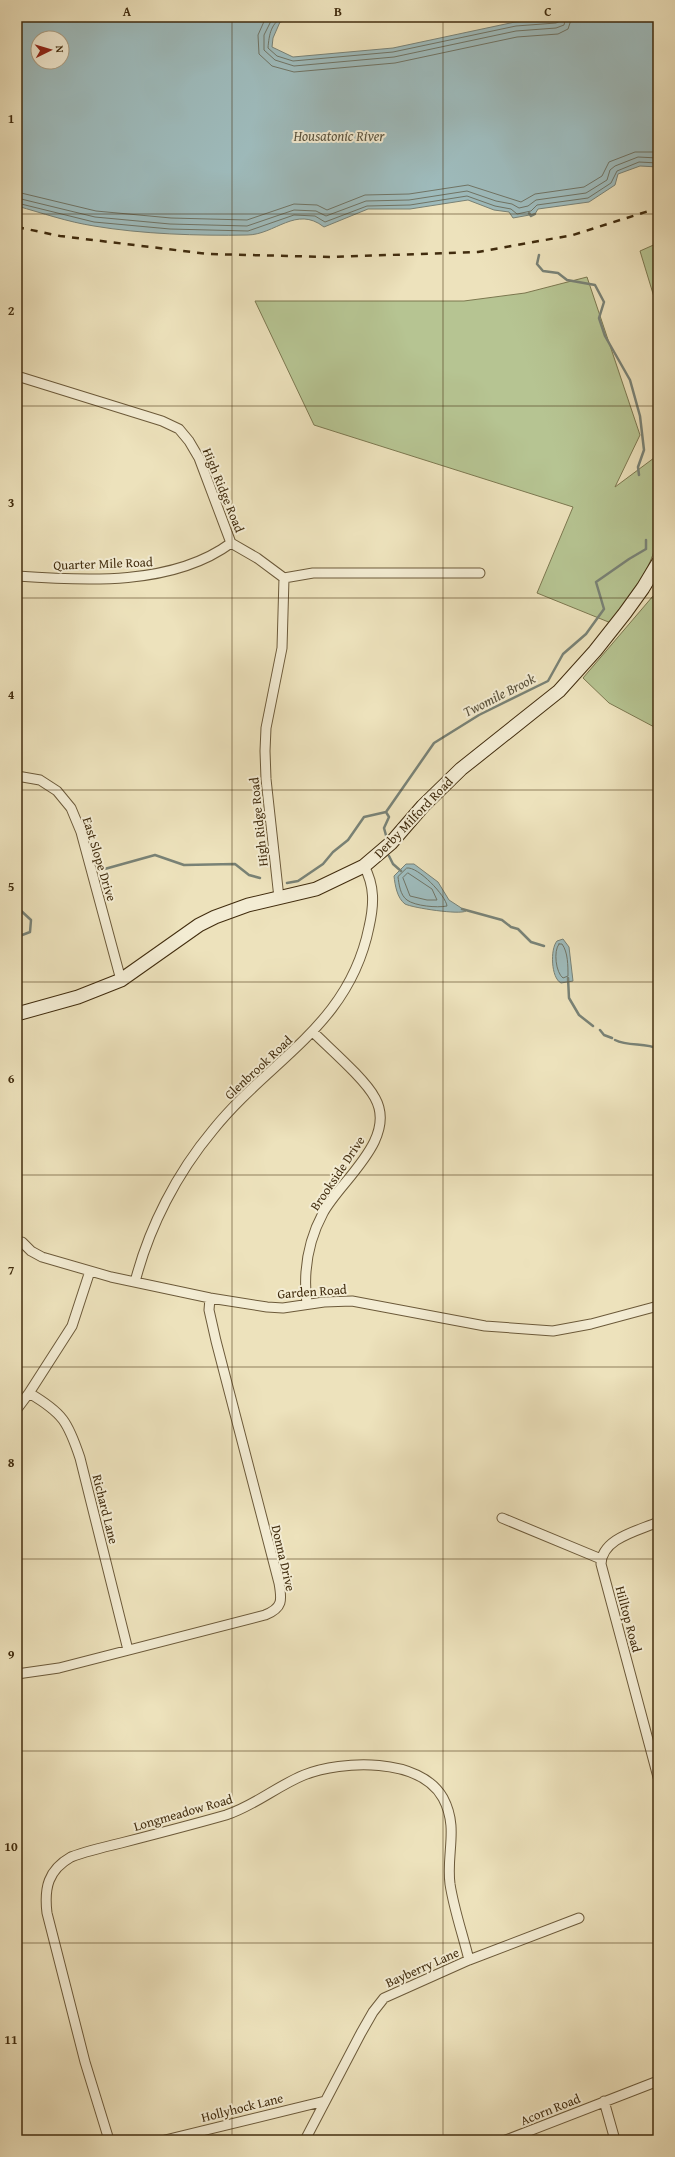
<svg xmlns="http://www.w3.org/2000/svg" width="675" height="2157" viewBox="0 0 675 2157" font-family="'Gentium Book Plus',serif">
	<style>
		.green { fill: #b6c492; stroke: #7c7850 }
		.water { fill: #9ebbbc; stroke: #798276; fill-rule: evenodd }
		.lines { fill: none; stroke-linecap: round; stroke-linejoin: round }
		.shore { stroke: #707465; stroke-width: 1 }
		.stream { stroke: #798276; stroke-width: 2.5 }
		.street-casing { stroke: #6c5a3a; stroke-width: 11 }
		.secondary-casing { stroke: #412c0e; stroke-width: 15 }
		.street { stroke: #f3ecd3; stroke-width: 9 }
		.secondary { stroke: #f3ecd3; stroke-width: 13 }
		.rail { stroke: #412c0e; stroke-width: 2.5; stroke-dasharray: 7 7; stroke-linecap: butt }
		.grid { fill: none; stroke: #412c0e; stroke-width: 1; stroke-opacity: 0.55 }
		.labels { text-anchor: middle; stroke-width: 4; stroke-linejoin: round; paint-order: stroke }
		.street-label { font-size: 13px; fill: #412c0e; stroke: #f3ecd3 }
		.water-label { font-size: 14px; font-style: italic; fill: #58503a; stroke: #f3ecd3 }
		.neatline { fill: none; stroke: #412c0e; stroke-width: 1.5 }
		.grid-label { font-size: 13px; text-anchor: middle; font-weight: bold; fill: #412c0e }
	</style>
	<rect width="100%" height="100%" fill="#ede2bc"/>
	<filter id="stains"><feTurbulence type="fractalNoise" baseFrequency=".005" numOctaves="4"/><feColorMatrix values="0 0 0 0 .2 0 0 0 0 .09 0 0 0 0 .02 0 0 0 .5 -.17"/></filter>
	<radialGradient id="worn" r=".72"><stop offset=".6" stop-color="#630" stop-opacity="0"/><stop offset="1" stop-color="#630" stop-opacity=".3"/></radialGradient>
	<path class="green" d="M658,243V310L640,251Z
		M587,277L640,435L615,487L658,455V537C651,571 630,596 611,623L537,593L573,507L314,425L255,301H464L525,293Z
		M653,596L658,601V729L609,703L583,678Z"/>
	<path class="water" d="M17,17H347C325,20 302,16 280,22L273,38L272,47L293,57L393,48L515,22L555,19L562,17H658V167L640,166L618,174L615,185L589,202L538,209L535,214L513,218L509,212L494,210L468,200L410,209H368L324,227C296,205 275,235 247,235C198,236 141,234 94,226C68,222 42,213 17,206ZM38,38H62V62H38Z
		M406,864H414L438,882L449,900L466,911C460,915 413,908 405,904C397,898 395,885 394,876Z
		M563,939L569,947L573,981L561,983C551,978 550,949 557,941Z"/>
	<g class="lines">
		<path class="shore" d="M266,17L258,35L259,54L272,66L294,72L395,63L517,37L558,34L568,29L572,17
			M273,17L264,35V50L275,60L294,66L394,57L516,31L556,28L564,25L566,17
			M285,17C271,21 269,35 268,48L277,56L293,61L393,52L516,26L556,23L560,21L561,17
			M17,192L96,211L171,218L247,220L294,204L317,205L327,210L365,195L409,194L468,185L521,202L535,194L584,187L602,176L609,162L635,152H658
			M17,198L95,217L170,224L247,226L294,210L316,211L326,216L366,201L409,200L467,191L496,201L512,204L519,208L528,206L536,200L586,193L607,180L610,170L615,166L638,157L658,158
			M17,203L94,222L170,229L248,231L294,215L315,216L325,222L367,206L410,205L467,196L495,206L511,209L517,214L531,211L537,205L588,198L611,183L617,171L639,162L658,163
			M407,868C418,866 446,896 447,906C437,908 415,906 407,900C400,895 399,884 398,877Z
			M408,873L432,889L437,900H427L410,896L403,878Z
			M559,944H562C568,952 568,966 568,976L563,978C556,973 553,951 559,944Z"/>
		<path class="stream" d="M529,213L531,216L535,214
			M539,255L537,264L543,271L558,273L567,280L595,285L604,302L599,318L605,336L630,380L640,416L644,450L638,467L639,475
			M386,812L434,743L479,715L548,681L563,654L586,634L604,609L596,582L629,559L646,549V540
			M386,812L389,817L384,828L387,839
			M389,856L393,864L401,871
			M101,870L155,855L184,865L235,864L249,875L260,878
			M287,883L298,881L323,864L333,852L348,840L364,817L386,812
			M17,907L31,920L30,932L17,937
			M462,909L502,920L511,927L518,929L531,942L544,946
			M568,978L569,998L579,1015L593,1026
			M600,1030L604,1035L612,1038
			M615,1040C629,1047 646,1042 658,1049"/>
		<defs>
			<path id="street" d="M17,376L162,421L179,429L189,441L199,458L231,543L257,558L284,578L282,648L266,728L265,751L266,779L279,898
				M17,576C85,581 173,586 231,543
				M284,578L313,573H480
				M17,776L40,780L57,791L71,808L81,832L121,980
				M22,1242L31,1251L42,1257L111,1277L210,1298L267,1307L283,1308L324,1302L352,1301L485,1326L553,1331L591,1324L658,1306
				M135,1282C149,1227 177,1173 213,1130C270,1059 349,1026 369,927C374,905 375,886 364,866
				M307,1304C303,1273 308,1241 323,1213C340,1181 398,1139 375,1098C365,1079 330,1049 313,1032
				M29,1393C63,1413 68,1422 80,1458L128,1650
				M17,1409L29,1393L72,1326L90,1271
				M502,1518L601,1559
				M658,1522C638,1531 602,1538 601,1564L658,1777
				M17,1674L59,1668L265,1615C283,1608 282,1600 279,1583L216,1341L209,1310L210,1298
				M604,2101L615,2140
				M109,2140L85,2062L47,1913C44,1888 48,1870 71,1857C87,1851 104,1847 121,1843C156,1834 191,1825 226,1815C254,1806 277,1786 304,1775C342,1760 420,1757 443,1798C459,1828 446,1853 450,1884C454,1910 463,1935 469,1960
				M165,2140L325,2101
				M305,2140L361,2033L373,2012L384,1998L469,1960L579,1918
				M506,2140L658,2081"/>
			<path id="secondary" d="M17,1014L78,997L121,980L199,925L215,917L248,905L316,889L364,866L391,843L423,806L461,769L559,691L595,651L625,613L643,588L658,563"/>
		</defs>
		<use href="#street" class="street-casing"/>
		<use href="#secondary" class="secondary-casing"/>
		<use href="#street" class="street"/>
		<use href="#secondary" class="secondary"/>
		<path class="rail" d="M17,227L60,236L208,254L330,257L478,252L573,235L658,208"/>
	</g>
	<path class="grid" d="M232,17V2140M443,17V2140M17,214H658M17,406H658M17,598H658M17,790H658M17,982H658M17,1175H658M17,1367H658M17,1559H658M17,1751H658M17,1943H658"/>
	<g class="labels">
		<g class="street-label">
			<text transform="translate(224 490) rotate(68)" y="5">High Ridge Road</text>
			<text transform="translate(103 563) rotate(-2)" y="5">Quarter Mile Road</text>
			<text transform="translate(413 817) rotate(-46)" y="5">Derby Milford Road</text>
			<text transform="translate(258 822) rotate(-96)" y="5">High Ridge Road</text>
			<text transform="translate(100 859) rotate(73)" y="5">East Slope Drive</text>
			<text transform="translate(258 1067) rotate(-43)" y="5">Glenbrook Road</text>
			<text transform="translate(337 1173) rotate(-56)" y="5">Brookside Drive</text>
			<text transform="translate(312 1291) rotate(-4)" y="5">Garden Road</text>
			<text transform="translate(106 1509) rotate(76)" y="5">Richard Lane</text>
			<text transform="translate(284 1558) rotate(77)" y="5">Donna Drive</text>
			<text transform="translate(629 1619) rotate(75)" y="5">Hilltop Road</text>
			<text transform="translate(183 1812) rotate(-16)" y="5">Longmeadow Road</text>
			<text transform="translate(422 1967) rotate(-24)" y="5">Bayberry Lane</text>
			<text transform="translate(242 2107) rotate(-14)" y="5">Hollyhock Lane</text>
			<text transform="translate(550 2109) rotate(-22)" y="5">Acorn Road</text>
		</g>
		<g class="water-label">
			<text x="339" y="141">Housatonic River</text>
			<text transform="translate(499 695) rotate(-27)" y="5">Twomile Brook</text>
		</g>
	</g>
	<rect width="675" height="2157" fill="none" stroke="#ede2bc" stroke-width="44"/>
	<g transform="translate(50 50) rotate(85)"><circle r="19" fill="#f3ecd3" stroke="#ac9f84"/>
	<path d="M0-3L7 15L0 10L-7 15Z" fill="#8f2418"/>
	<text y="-6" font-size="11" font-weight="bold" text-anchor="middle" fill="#412c0e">N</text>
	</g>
	<rect x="22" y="22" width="631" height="2113" class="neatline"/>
	<g class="grid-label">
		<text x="127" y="16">A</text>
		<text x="338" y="16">B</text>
		<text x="548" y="16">C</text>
		<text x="11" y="123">1</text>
		<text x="11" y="315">2</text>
		<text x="11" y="507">3</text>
		<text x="11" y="699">4</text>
		<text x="11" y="891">5</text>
		<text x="11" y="1083">6</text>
		<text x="11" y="1275">7</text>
		<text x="11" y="1467">8</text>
		<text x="11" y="1659">9</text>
		<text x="11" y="1851">10</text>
		<text x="11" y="2044">11</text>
	</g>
	<rect width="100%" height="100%" filter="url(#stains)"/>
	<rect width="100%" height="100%" fill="url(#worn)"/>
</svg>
